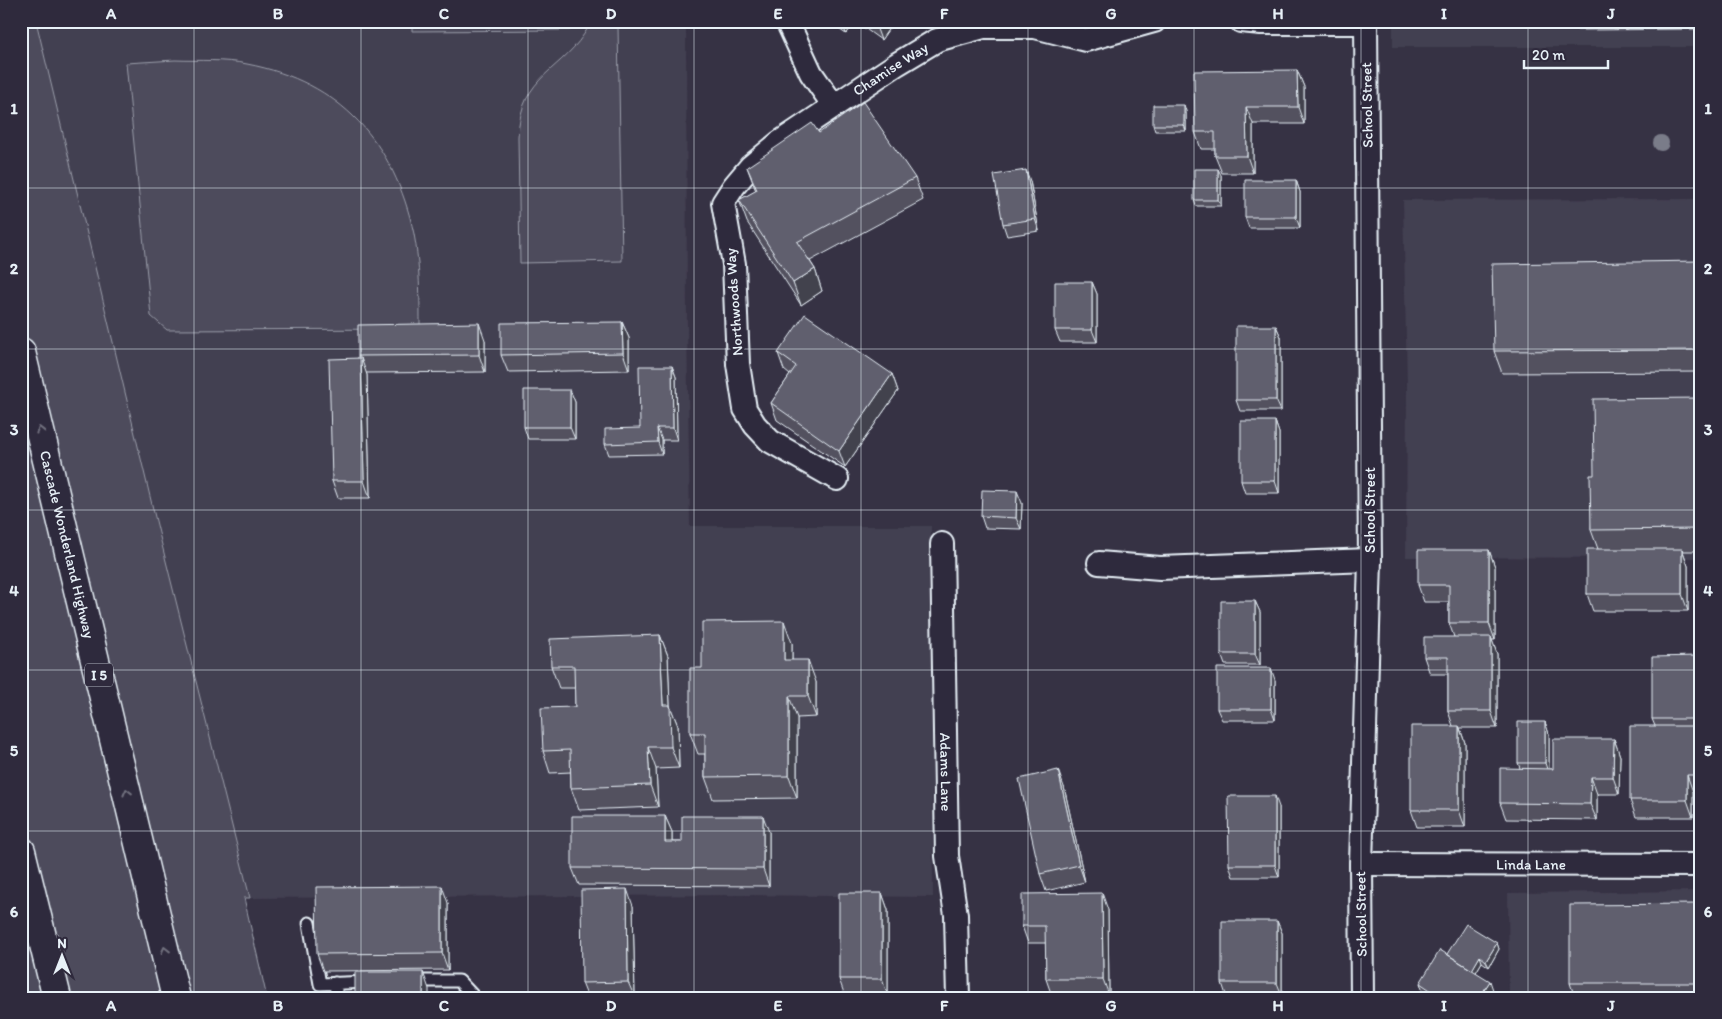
<svg xmlns="http://www.w3.org/2000/svg" width="1722" height="1019" viewBox="0 0 1722 1019" font-family="Itim,sans-serif">
	<style>
		.built { fill: #433f51 }
		.green { fill: #4d4b5c; stroke: #9a9eaa }
		.lines { fill: none; stroke-linecap: round; stroke-linejoin: round }
		.lane-casing { stroke: #e8f1f8; stroke-width: 15 }
		.street-casing { stroke: #e8f1f8; stroke-width: 26 }
		.highway-casing { stroke: #e8f1f8; stroke-width: 31 }
		.lane { stroke: #2f2a3d; stroke-width: 11 }
		.street { stroke: #2f2a3d; stroke-width: 22 }
		.highway { stroke: #2f2a3d; stroke-width: 28 }
		.tree { fill: #7a7b89 }
		.wall { fill: #53515f; stroke: #e8f1f8 }
		.shaded-wall { fill: #43424d; stroke: #e8f1f8 }
		.building { fill: #605e6e; stroke: #e8f1f8 }
		.oneway { stroke: #70707e }
		.grid { fill: none; stroke: #e8f1f8; stroke-width: 1; stroke-opacity: 0.55 }
		.labels { text-anchor: middle; stroke-width: 5; stroke-linejoin: round; paint-order: stroke }
		.shield { fill: #2f2a3d; stroke: #b0b5c0; stroke-width: 1 }
		.shield-label { font-size: 14px; font-weight: bold; fill: #e8f1f8 }
		.street-label { font-size: 15px; fill: #e8f1f8; stroke: #2f2a3d }
		.neatline { fill: none; stroke: #e8f1f8; stroke-width: 2 }
		.grid-label { font-size: 16px; text-anchor: middle; font-weight: bold; fill: #e8f1f8 }
	</style>
	<rect width="100%" height="100%" fill="#363244"/>
	<filter id="ink" filterUnits="userSpaceOnUse"><feTurbulence type="fractalNoise" baseFrequency=".02" numOctaves="2"/><feDisplacementMap in="SourceGraphic" scale="10" xChannelSelector="R" yChannelSelector="G"/><feConvolveMatrix kernelMatrix="1 2 1 2 8 2 1 2 1" color-interpolation-filters="sRGB"/></filter>
	<g filter="url(#ink)">
		<path class="built" d="M36,21H686L687,325L690,526H931L933,897L741,895L250,898L153,509Z
			M1393,21H1701V47H1393Z
			M1701,199V558L1406,557L1407,386L1403,200Z
			M1701,891V998H1509L1508,893Z"/>
		<path class="green" d="M21,21H36L153,509L250,898H244L267,998H21Z
			M412,21H570V30L412,31Z
			M589,26H618L622,261L520,263L518,137C520,73 564,72 589,26Z
			M175,60C199,61 224,59 247,64C341,82 394,142 414,234C420,265 420,298 420,329L167,330L151,316L126,63Z"/>
		<g class="lines">
			<defs>
				<path id="lane" d="M309,923L320,984L369,982
					M412,981H459L475,998
					M335,983L337,998"/>
				<g id="street">
					<path d="M787,21L811,73L834,106"/>
					<path d="M1241,21L1261,23H1366"/>
					<path id="s1" d="M837,479L770,441L755,425L745,409L738,364L734,264L723,203L734,186L750,167L780,142L897,64L937,40L984,27H1035L1086,40L1154,21"/>
					<path id="s2" d="M942,544L947,856L956,915L958,998"/>
					<path d="M1099,563L1160,568L1370,560"/>
					<path id="s3" d="M1361,864L1701,865"/>
					<path d="M1362,998L1361,864L1370,560L1366,21"/>
				</g>
				<g id="highway">
					<path id="s4" d="M21,352L176,998"/>
					<path d="M21,851L57,998"/>
				</g>
			</defs>
			<use href="#lane" class="lane-casing"/>
			<use href="#street" class="street-casing"/>
			<use href="#highway" class="highway-casing"/>
			<use href="#lane" class="lane"/>
			<use href="#street" class="street"/>
			<use href="#highway" class="highway"/>
		</g>
		<circle class="tree" cx="1661" cy="143" r="8"/>
		<path class="wall" d="M827,21H894L881,40L856,22L846,34Z
			M1574,21H1701V29L1577,30Z
			M1297,70L1304,87V124H1253V173H1222L1215,156V149H1201L1195,132Z
			M1186,111V131H1155L1153,125Z
			M819,133L915,178L923,200L810,261L815,269L822,291L801,305L747,222L739,200L756,191L747,167Z
			M1221,175V206H1196L1194,200Z
			M1296,180L1300,192V228H1249L1245,217Z
			M1030,181L1039,231L1007,236L1003,224Z
			M1701,261V372L1502,373L1494,351Z
			M1092,282L1097,294V342H1060L1055,330Z
			M622,322L629,338V370L508,372L501,355Z
			M1276,326L1281,337V411H1240L1236,400Z
			M485,340V372L366,373L367,375L370,498H338L332,481L358,358V356Z
			M778,353L892,374L898,391L845,467L777,420L771,403L790,375L784,370Z
			M672,366L676,377L677,440H662V454L609,455L605,444L640,428Z
			M570,390L575,402V439H528L524,427Z
			M1701,398V551H1683L1688,566V611H1593L1587,594L1598,549L1591,530L1594,475Z
			M1275,421L1279,433V493H1245L1241,481Z
			M1022,503L1021,529L985,528L981,516Z
			M1489,550L1495,567V640H1492L1497,654V728H1460L1465,743V827H1417L1411,810L1453,726L1448,711V674H1430L1424,657L1454,637L1449,623V602H1424L1418,585Z
			M1255,601L1260,612V665H1225L1221,654Z
			M660,635L668,656L670,706L678,726L679,768L656,769L658,807L579,810L571,788V772L550,773L543,751L575,707V688H559L551,666Z
			M792,643V660L816,682V717L797,718V798L713,799L705,777V754H698L690,733L702,668Z
			M1697,656L1701,665V792H1693V817H1636L1630,800L1655,726L1652,719Z
			M1275,680V720H1222L1217,709Z
			M1545,722L1549,734V769H1553L1614,739L1620,756L1619,794H1597V820L1506,819L1500,803L1520,768L1518,763Z
			M1064,787L1085,882L1046,891L1040,874Z
			M1279,807V877H1233L1229,865Z
			M665,816L672,832V842H682L769,832V886L579,885L572,868Z
			M882,893L888,910V996H845L839,979Z
			M448,903V970L323,971L317,954Z
			M633,906L635,998H588L582,983Z
			M1701,909V998H1575L1570,983Z
			M1108,910L1109,995L1052,996L1046,979V943H1028L1022,926Z
			M1277,921L1282,933V995H1226L1222,983Z
			M1497,943L1499,949L1489,967L1482,962L1476,972L1494,993L1491,998H1428L1424,995L1420,983L1447,954Z"/>
		<path class="shaded-wall" d="M842,21H856V22L846,34Z
			M874,21H894L881,40Z
			M1297,70L1304,87V124L1298,107Z
			M1184,105L1186,111V131L1184,125Z
			M1246,107L1253,124V173L1247,156Z
			M1218,169L1221,175V206L1218,200Z
			M1026,170L1030,181L1039,231L1035,219Z
			M1296,180L1300,192V228L1296,217Z
			M815,269L822,291L801,305L793,283Z
			M1092,282L1097,294V342L1092,330Z
			M622,322L629,338V370L623,353Z
			M479,323L485,340V372L479,355Z
			M1276,326L1281,337V411L1276,400Z
			M361,358L367,375L370,498L364,481Z
			M672,366L676,377L677,440L673,428Z
			M892,374L898,391L845,467L839,451Z
			M570,390L575,402V439L570,427Z
			M1275,421L1279,433V493L1275,481Z
			M657,428L662,440V454L658,442Z
			M1017,491L1022,503L1021,529L1016,518Z
			M1682,549L1688,566V611L1682,594Z
			M1489,550L1495,567V640L1489,623Z
			M1255,601L1260,612V665L1255,654Z
			M784,621L792,643V682L784,660Z
			M660,635L668,656L670,706L678,726L679,768L671,747L663,705Z
			M1491,637L1497,654V728L1491,711Z
			M1697,656L1701,665V694L1698,686Z
			M808,660L816,682V717L808,696Z
			M1271,668L1275,680V720L1271,709Z
			M789,696L797,718V798L789,776Z
			M1545,722L1549,734V775L1545,763Z
			M1459,726L1465,743V827L1459,810Z
			M1614,739L1620,756L1619,794L1613,777Z
			M648,747L656,769L658,807L650,785Z
			M1058,770L1064,787L1085,882L1079,865Z
			M1687,775L1693,792V817L1687,800Z
			M1591,777L1597,794V820L1590,804Z
			M1275,796L1279,807V877L1275,865Z
			M665,816L672,832V859L665,842Z
			M763,816L769,832V886L763,869Z
			M442,886L448,903V970L442,953Z
			M627,889L633,906L635,998L628,982Z
			M882,893L888,910V996L882,979Z
			M1102,893L1108,910L1109,995L1103,979Z
			M1699,904L1701,909V986L1699,983Z
			M1277,921L1282,933V995L1277,983Z
			M1497,943L1499,949L1489,967L1486,961Z
			M1480,956L1482,962L1472,979L1470,973Z
			M423,972L429,989V998H423Z
			M1490,981L1494,993L1491,998H1479Z"/>
		<path class="building" d="M1297,70L1298,107H1246L1247,156H1215V132H1195L1194,71Z
			M863,102L915,178L797,242L815,269L793,283L739,200L757,190L747,167L812,123L819,133Z
			M1153,105H1184V125H1153Z
			M1194,169H1218V200H1194Z
			M1026,170L1035,219L1003,224L994,175Z
			M1245,180H1296V217H1245Z
			M1701,261V350L1494,351L1492,264Z
			M1055,282H1092V330H1055Z
			M805,314L892,374L839,451L771,403L796,366L778,353Z
			M622,322L623,353L501,355V323Z
			M479,323V355L358,356V325Z
			M1236,326H1276V400H1236Z
			M361,358L364,481H332L329,359Z
			M639,366H672L673,428H657L658,442L605,444V429L640,428Z
			M524,390H570V427H524Z
			M1701,398V529L1591,530L1590,475H1594L1593,399Z
			M1241,421H1275V481H1241Z
			M982,490L1017,491L1016,518L981,516Z
			M1587,549H1682V594H1587Z
			M1418,550H1489V623H1449V585H1418Z
			M1221,601H1255V654H1221Z
			M784,621V660H808V696H789V776L705,777V733H690V668H702V622Z
			M660,635L663,705H670L671,747H648L650,785L571,788L570,750L543,751L541,708L575,707L574,666H551L550,639Z
			M1424,637H1491V711H1448V657H1424Z
			M1697,656L1698,686H1701V719H1652V657Z
			M1217,668H1271V709H1217Z
			M1518,722H1545V763H1518Z
			M1411,726H1459V810H1411Z
			M1630,726H1701V775H1687V800H1630Z
			M1553,739H1614L1613,777H1591L1590,804L1500,803V768L1553,769Z
			M1058,770L1079,865L1040,874L1019,779Z
			M1228,796H1275V865H1229Z
			M572,816H665V842H682V816H763V869L572,868Z
			M442,886V953L317,954L316,887Z
			M627,889L628,982L582,983L581,890Z
			M839,893H882V979H839Z
			M1102,893L1103,979H1046L1045,926H1022V894Z
			M1699,904V983H1570V905Z
			M1222,921H1277V983H1222Z
			M1466,924L1497,943L1486,961L1480,956L1472,970L1447,954Z
			M1440,950L1490,981L1479,998H1442L1420,983Z
			M355,972H423V998H355Z
			M1162,994H1204V998H1162Z
			M862,997V998H808Z"/>
		<defs><path id="oneway-chevron" d="M-2-3.5L2.5 0L-2 3.5" fill="none" stroke-width="1.6" stroke-linecap="round" stroke-linejoin="round" transform="scale(1.25)"/></defs>
		<g class="oneway">
			<use href="#oneway-chevron" transform="translate(40 430) rotate(-104)"/>
			<use href="#oneway-chevron" transform="translate(127 792) rotate(-104)"/>
			<use href="#oneway-chevron" transform="translate(165 950) rotate(-104)"/>
		</g>
	</g>
	<path class="grid" d="M194,21V998M361,21V998M528,21V998M694,21V998M861,21V998M1028,21V998M1194,21V998M1361,21V998M1528,21V998M21,188H1701M21,349H1701M21,510H1701M21,670H1701M21,831H1701"/>
	<g class="labels">
		<rect class="shield" x="85" y="663.5" width="28" height="23" rx="4"/>
		<g class="shield-label">
			<text x="99" y="680">I 5</text>
		</g>
		<g class="street-label">
			<text dy="5" stroke="none"><textPath href="#s1" startOffset="542">Chamise Way</textPath></text>
			<text transform="translate(1367 105) rotate(-91)" y="5">School Street</text>
			<text transform="translate(734 302) rotate(-94)" y="5">Northwoods Way</text>
			<text transform="translate(1370 510) rotate(-90)" y="5">School Street</text>
			<text dy="5" stroke="none"><textPath href="#s4" startOffset="198">Cascade Wonderland Highway</textPath></text>
			<text dy="5" stroke="none"><textPath href="#s2" startOffset="228">Adams Lane</textPath></text>
			<text dy="5" stroke="none"><textPath href="#s3" startOffset="170">Linda Lane</textPath></text>
			<text transform="translate(1361 914) rotate(-91)" y="5">School Street</text>
		</g>
	</g>
	<rect width="1722" height="1019" fill="none" stroke="#2f2a3d" stroke-width="55"/>
	<g transform="translate(62 956)" stroke="#2f2a3d" stroke-width="4" paint-order="stroke">
	<path d="M0-4L9 19L0 12L-9 19Z" fill="#e8f1f8"/>
	<text y="-8" font-size="14" font-weight="bold" text-anchor="middle" fill="#e8f1f8">N</text>
	</g>
	<path d="M1524 60v8h84v-8" fill="none" stroke="#e8f1f8" stroke-width="2.5"/>
	<text x="1532" y="60" font-size="15" fill="#e8f1f8" stroke="#2f2a3d" stroke-width="4" paint-order="stroke">20 m</text>
	<rect x="28" y="28" width="1666" height="964" class="neatline"/>
	<g class="grid-label">
		<text x="111" y="19">A</text>
		<text x="278" y="19">B</text>
		<text x="444" y="19">C</text>
		<text x="611" y="19">D</text>
		<text x="778" y="19">E</text>
		<text x="944" y="19">F</text>
		<text x="1111" y="19">G</text>
		<text x="1278" y="19">H</text>
		<text x="1444" y="19">I</text>
		<text x="1611" y="19">J</text>
		<text x="14" y="114">1</text>
		<text x="1708" y="114">1</text>
		<text x="14" y="274">2</text>
		<text x="1708" y="274">2</text>
		<text x="14" y="435">3</text>
		<text x="1708" y="435">3</text>
		<text x="14" y="596">4</text>
		<text x="1708" y="596">4</text>
		<text x="14" y="756">5</text>
		<text x="1708" y="756">5</text>
		<text x="14" y="917">6</text>
		<text x="1708" y="917">6</text>
		<text x="111" y="1011">A</text>
		<text x="278" y="1011">B</text>
		<text x="444" y="1011">C</text>
		<text x="611" y="1011">D</text>
		<text x="778" y="1011">E</text>
		<text x="944" y="1011">F</text>
		<text x="1111" y="1011">G</text>
		<text x="1278" y="1011">H</text>
		<text x="1444" y="1011">I</text>
		<text x="1611" y="1011">J</text>
	</g>
</svg>
